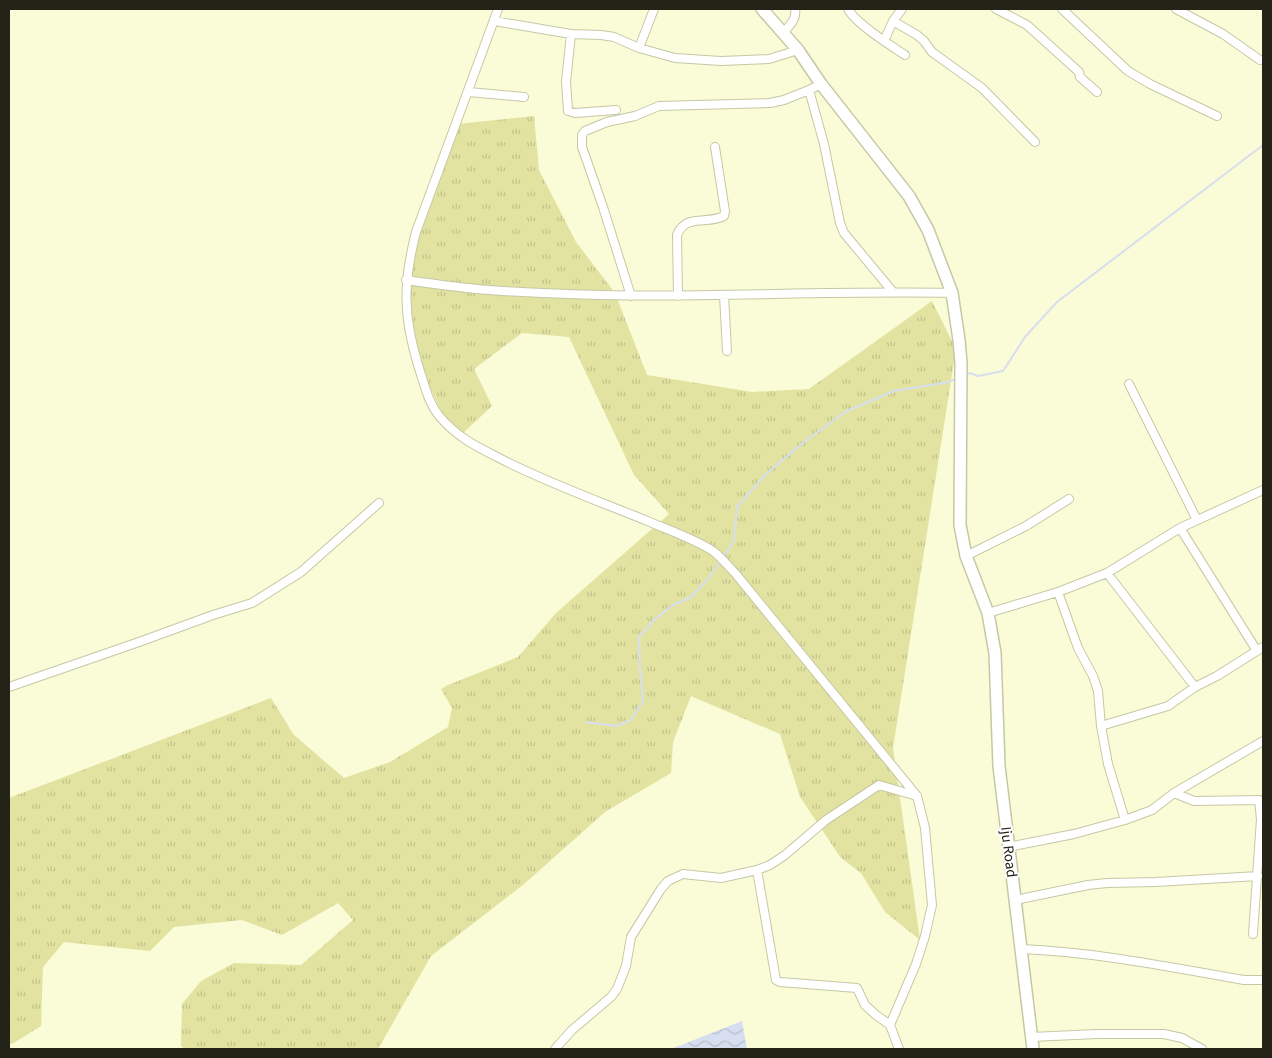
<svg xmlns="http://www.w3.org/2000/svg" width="1272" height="1058" viewBox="0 0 1272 1058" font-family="'Source Sans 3',sans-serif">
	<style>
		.grass { fill: url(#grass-tufts) }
		.water { fill: url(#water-waves) }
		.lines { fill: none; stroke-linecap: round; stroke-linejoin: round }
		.stream { stroke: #d7deef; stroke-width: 2 }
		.minor-casing { stroke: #c6c8a5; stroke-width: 10 }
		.secondary-casing { stroke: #c6c8a5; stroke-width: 14 }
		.minor { stroke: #fff; stroke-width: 8 }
		.secondary { stroke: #fff; stroke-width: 11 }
		.labels { text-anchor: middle; stroke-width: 4; stroke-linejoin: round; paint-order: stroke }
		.street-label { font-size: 15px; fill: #232417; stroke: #fff }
	</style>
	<defs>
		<pattern id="grass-tufts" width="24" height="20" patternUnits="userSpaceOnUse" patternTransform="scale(1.25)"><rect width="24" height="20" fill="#e2e3a1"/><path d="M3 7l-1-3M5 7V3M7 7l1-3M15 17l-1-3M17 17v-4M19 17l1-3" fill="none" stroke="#c2c38a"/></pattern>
		<pattern id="water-waves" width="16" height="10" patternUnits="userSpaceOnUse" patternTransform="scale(1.25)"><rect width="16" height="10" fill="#d7deef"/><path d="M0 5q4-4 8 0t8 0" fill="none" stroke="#b8becc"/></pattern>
	</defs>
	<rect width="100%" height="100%" fill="#fafbd7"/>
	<path class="grass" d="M534,116L539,170L576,242L615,293L647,375L752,392L809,389L932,301L956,349L893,748L920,940L885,912L861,873L841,858L800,797L780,734L691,696L673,742L671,773L605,812L523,885L431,956L378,1049H185L181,1046L182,1004L201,981L234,963L301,965L353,920L338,903L282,935L242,920L174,927L150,951L64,942L43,967L41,1026L12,1044L9,1043V798L271,698L294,735L344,778L390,762L448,727L452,708L441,689L448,685L518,657L556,613L669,514L634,475L569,337L522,333L474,369L492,406L462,434L443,416L421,367L407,299L417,243L458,124Z"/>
	<path class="water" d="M742,1021L747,1049H671Z"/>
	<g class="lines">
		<path class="stream" d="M964,375L970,373L978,376L1003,371L1025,337L1057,302L1263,145
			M724,556L734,541L737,507L765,475L804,442L845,412L894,391L949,382L955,379
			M586,722L616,726L631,720L643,701L640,670L639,637L655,619L673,605L691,597L707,580L720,562"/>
		<defs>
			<path id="minor" d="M498,9L416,232C403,282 403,316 418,365C424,383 428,403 440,417C460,440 480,448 505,461C551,484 598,501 645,520C668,530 693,538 713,551C721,557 728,566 735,573L917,796L925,828L932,905L925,936L916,964L890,1025
				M848,9C855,23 890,45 905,55
				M996,9L1027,25L1079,72L1080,77L1097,92
				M1062,9L1128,71L1150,84L1217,116
				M1176,9L1223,34L1260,60
				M494,21L571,34L601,35L614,37L639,48L675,58L721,61L769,59L798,50
				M893,21L917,35L924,41L932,52L982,88L1035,142
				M784,32C790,25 797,19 795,9
				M571,34L566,82L568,111L575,113L616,110
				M884,41L893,21L902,9
				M639,48L654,9
				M821,84L809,90L824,144L840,223L844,233L893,292
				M469,92L524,97
				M406,280C434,284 462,288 489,290C644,302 798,290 952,293
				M724,295L727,351
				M631,296L603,207L582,147V135L585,131L607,122L635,116L659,106L770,103L784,100L809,90
				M678,296L677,235C686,213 707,225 724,216L725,211L715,147
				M1129,384L1197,520
				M1180,528L1257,651
				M966,556L1026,526L1069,499
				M1107,573L1195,687
				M1058,592L1078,648L1093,676L1098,691L1101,726L1108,764L1125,820
				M988,613L1058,592L1107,573L1180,528L1263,490
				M9,687L139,642L213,615L252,603L301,572L379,503
				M1101,726L1168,706L1195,687L1217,676L1263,647
				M1174,793L1194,801L1259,800L1261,819L1253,934
				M1008,847L1074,834L1125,820L1152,810L1174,793L1263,741
				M757,870L776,980L780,982L857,988L865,1005L876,1015L890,1025L899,1049
				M1015,900L1088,885L1107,883L1156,882L1258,876
				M1021,949C1096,952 1169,967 1244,980H1263
				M1031,1037L1097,1034H1164L1182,1038L1202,1049
				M555,1049L572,1030L611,997L617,989L626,966L631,937L661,889L668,881L683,874L721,878L757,870L770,865L785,855L826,820L879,785L917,796"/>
			<path id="secondary" d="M762,9L798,50L821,84L909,196L928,230L952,293L959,340L961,363L960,525L966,556L988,613L995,653L999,766L1033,1049"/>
		</defs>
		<use href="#minor" class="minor-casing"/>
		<use href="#secondary" class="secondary-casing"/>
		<use href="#minor" class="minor"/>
		<use href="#secondary" class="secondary"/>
	</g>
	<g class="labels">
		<g class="street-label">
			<text transform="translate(1009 852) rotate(83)" y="5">Iju Road</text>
		</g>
	</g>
	<rect width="1272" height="1058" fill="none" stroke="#232417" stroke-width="20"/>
</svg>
